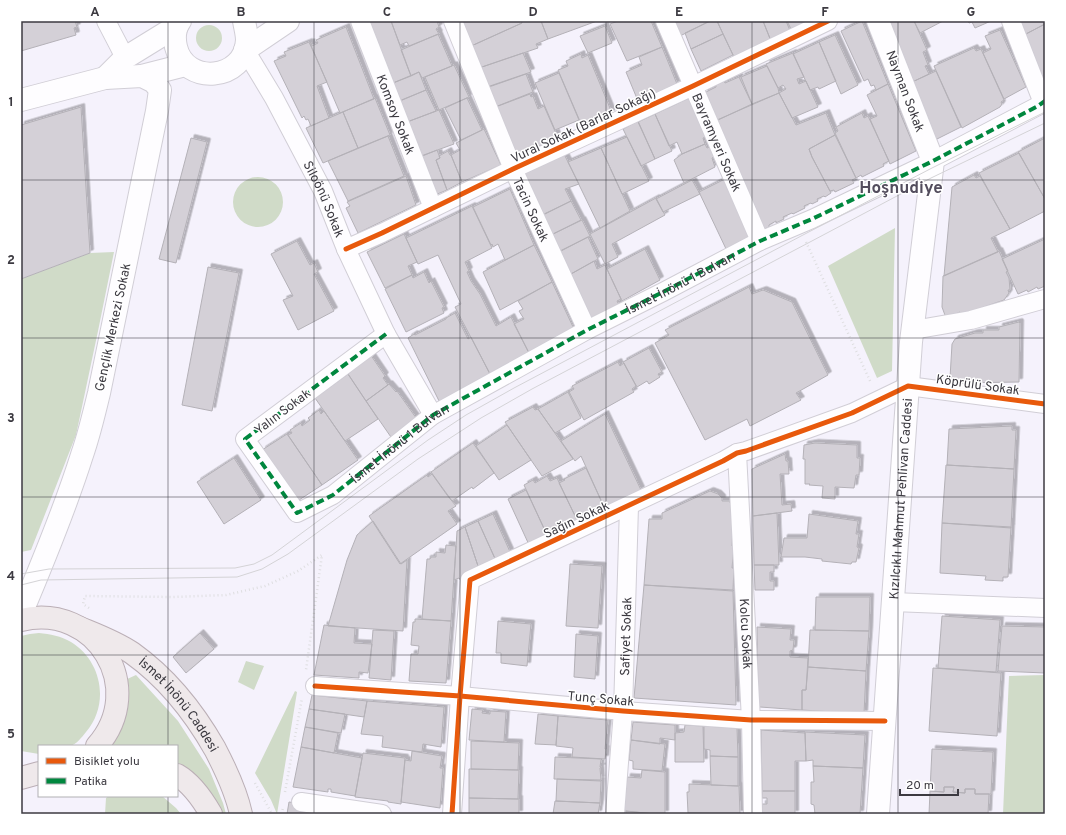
<svg xmlns="http://www.w3.org/2000/svg" width="1066" height="835" viewBox="0 0 1066 835" font-family="Overpass,sans-serif">
	<style>
		.green { fill: #d0dbc8 }
		.building { fill: #d4d0d7; stroke: #b4b1b7; filter: url(#shadow) }
		.lines { fill: none; stroke-linecap: round; stroke-linejoin: round }
		.street-casing { stroke: #d1ced6; stroke-width: 20 }
		.secondary-casing { stroke: #d1ced6; stroke-width: 24 }
		.primary-casing { stroke: #bbafb6; stroke-width: 24 }
		.path { stroke: #dedee0; stroke-width: 2.5; stroke-dasharray: 1 3; stroke-linecap: butt }
		.street { stroke: #fefdff; stroke-width: 18 }
		.secondary { stroke: #fefdff; stroke-width: 22 }
		.primary { stroke: #efe9eb; stroke-width: 22 }
		.tram { stroke: #d4d3d6; stroke-width: 1 }
		.quiet { stroke: #00873e; stroke-width: 4; stroke-dasharray: 8 4; stroke-linecap: butt }
		.cycleway-casing { stroke: #fff; stroke-width: 8 }
		.cycleway { stroke: #e8590c; stroke-width: 5 }
		.grid { fill: none; stroke: #3c3a41; stroke-width: 1; stroke-opacity: 0.55 }
		.labels { text-anchor: middle; stroke-width: 3; stroke-linejoin: round; paint-order: stroke }
		.street-label { font-size: 13px; fill: #3c3a41; stroke: #fff }
		.district-label { font-size: 17px; font-weight: bold; fill: #534d5d; stroke: #fff }
		.neatline { fill: none; stroke: #3c3a41; stroke-width: 1.5 }
		.grid-label { font-size: 13px; text-anchor: middle; font-weight: bold; fill: #3c3a41 }
	</style>
	<defs>
		<filter id="shadow"><feDropShadow dx="3.5" dy="-3.5" stdDeviation="0" flood-color="#0004"/></filter>
	</defs>
	<rect width="100%" height="100%" fill="#f5f2fc"/>
	<path class="green" d="M196 38a13 13 0 1 1 26 0a13 13 0 1 1-26 0Z
		M233 202a25 25 0 1 1 50 0a25 25 0 1 1-50 0Z
		M895,228L892,371L877,378L828,266Z
		M114,252L98,331L76,435L31,550L21,552V279L90,253Z
		M39,633C50,634 61,636 71,642C102,661 110,704 86,732C82,737 76,745 70,746C63,748 46,746 39,746V754L21,751V636L30,634Z
		M246,661L264,666L254,690L238,682Z
		M136,675L178,721L209,769L223,803L226,814H215L177,766V746H112L110,743L125,680Z
		M1045,675V814H1003L1009,676Z
		M295,691L297,692L277,814L271,800L255,773Z
		M109,796H162L176,808L181,814H105L106,798Z"/>
	<path class="building" d="M21,21H75L77,27L74,28L76,35L21,51Z
		M369,21H391L411,76L393,83Z
		M391,21H437L439,27L436,29L439,34L409,46L407,42L400,45Z
		M459,21H521L522,23L469,47Z
		M521,21H541L548,39L536,44L538,48L479,68L469,47L522,23Z
		M541,21H597L548,39Z
		M618,21H651L662,47L627,61L610,24Z
		M674,21H710L680,36Z
		M710,21H717L723,34L691,49L685,33Z
		M717,21H763L771,41L734,57Z
		M763,21H786L791,33L771,41Z
		M787,21H808L791,29Z
		M862,21L888,84L876,90L874,85L871,86L868,79L864,81L841,31Z
		M881,21H914L927,50L923,52L928,65L925,66L929,74L910,83Z
		M914,21H943L920,33Z
		M968,21H991L975,28L972,22L969,23Z
		M1016,21H1045V24L1024,35Z
		M1045,24V81L1044,82L1024,35Z
		M605,26L612,43L588,53L580,36Z
		M346,27L374,99L340,113L310,43L311,42L312,46L318,43L316,40Z
		M1000,30L1026,87L1004,99L983,53L991,49L985,36Z
		M438,34L452,66L422,78L419,72L411,76L401,50Z
		M723,34L733,55L701,71L691,49Z
		M835,35L858,85L841,94L819,42Z
		M309,42L327,82L317,86L329,118L311,126L308,119L306,120L304,116L302,118L274,61L286,56L284,52Z
		M819,42L836,81L819,89L818,87L810,90L793,54Z
		M662,47L677,84L638,101L626,72L642,65L639,57Z
		M974,48L976,51L981,49L1004,100L1001,102L1002,104L1000,107L962,128L934,66Z
		M523,53L531,72L487,87L479,68Z
		M793,53L804,77L797,79L799,84L806,81L818,107L792,118L779,93L786,89L783,85L778,88L766,64Z
		M581,54L582,58L588,55L612,113L582,126L558,70L568,66L566,61Z
		M454,65L469,97L439,110L425,77Z
		M767,66L778,88L779,93L752,104L741,77Z
		M936,71L961,127L935,140L910,83Z
		M419,72L426,90L399,101L393,83Z
		M559,73L579,120L555,130L535,83Z
		M526,74L533,92L495,107L486,88Z
		M739,77L752,104L716,121L704,93L716,87V85L724,81L725,83Z
		M888,84L916,151L890,164L870,119L877,116L867,95Z
		M426,90L436,111L407,122L400,101Z
		M779,93L796,125L826,113L835,135L809,149L812,157L831,193L825,197L824,196L817,199L818,201L812,204L811,203L804,206L805,208L793,214L792,213L783,217L784,219L776,223V221L769,225V227L762,230L717,120Z
		M530,94L531,97L533,96L538,109L544,106L558,138L515,157L493,108Z
		M375,98L390,135L358,148L343,112Z
		M467,98L482,130L461,140L445,108Z
		M689,98L706,137L703,138L705,144L682,154L677,142L669,146L655,114Z
		M81,107L90,253L21,279V125Z
		M439,110L454,144L421,156L407,122Z
		M343,112L358,148L323,163L306,128Z
		M862,113L864,118L868,116L889,161L883,164L884,166L862,177L861,175L856,178L835,133L838,131L836,127Z
		M655,114L672,151L655,159L638,122Z
		M638,121L655,159L641,166L623,129Z
		M484,129L501,165L462,182L451,155L460,150L456,143Z
		M835,135L856,178L852,180L854,183L835,192L834,190L830,191L812,157L809,149Z
		M388,136L404,176L348,201L328,161Z
		M627,137L649,181L622,194L601,148Z
		M191,138L207,142L176,263L159,259Z
		M1045,138V199L1018,152Z
		M705,144L707,148L710,147L714,157L712,158L715,167L684,183L674,160L682,154Z
		M601,148L630,211L600,228L568,162Z
		M437,150L440,158L436,160L447,190L435,195L420,157Z
		M448,151L450,155H451L462,182L447,190L436,160L440,158L439,156Z
		M1019,153L1045,199V211L1010,229L979,173Z
		M564,154L579,184L565,189L571,201L543,215L523,171Z
		M974,175L976,178L980,176L1010,229L991,238L998,252L944,276L952,187Z
		M406,176L416,205L358,233L346,208L350,206L347,202Z
		M725,179L751,239L727,251L699,192Z
		M692,180L700,194L663,212L656,199Z
		M510,189L534,245L505,260L498,244L493,247L492,244L491,245L473,207Z
		M656,198L665,215L612,244L618,257L605,264L590,234Z
		M571,201L581,220L551,235L542,215Z
		M472,206L492,248L465,262L469,271L467,272L471,281L480,294L496,326L511,317L529,353L490,374L455,307L461,304L438,255L418,264L406,238Z
		M582,220L590,236L559,252L551,235Z
		M404,234L417,262L408,266L412,275L385,288L367,252Z
		M588,237L598,259L571,274L560,251Z
		M1045,239V286L1038,289L1037,287L1028,292L1027,290L1018,294L1002,259Z
		M297,241L310,265L314,263L318,272L314,274L334,311L298,330L283,300L293,296L271,254Z
		M534,245L552,282L500,310L483,272Z
		M645,249L660,280L622,301L607,269Z
		M999,251L1008,271L1006,272L1009,278L1010,290H1008L1009,293L1004,300L961,315L960,312L946,318L942,307L943,276Z
		M594,261L597,269L605,265L621,299L617,301L620,307L592,323L569,275Z
		M208,267L239,273L212,411L182,405Z
		M424,272L429,283L431,281L444,307L442,308L444,313L406,332L385,289L412,275L413,278Z
		M552,282L574,329L529,353L514,324L524,319L519,311L523,309L518,301Z
		M749,287L752,294L763,290L792,302L828,375L796,393L801,400L750,426L747,419L705,440L655,343L669,335L665,330Z
		M455,313L468,339L471,337L490,374L441,405L408,338L414,334L415,335L446,319V318Z
		M1019,322L1020,323L1019,382L956,383L952,382L950,378L952,344L955,339L975,333H983V330H999V327Z
		M649,348L662,372L658,374L660,377L649,384L647,381L637,387L623,362Z
		M370,354L385,376L383,378L388,385L366,401L348,374L353,370L352,368Z
		M618,362L620,366L624,363L636,386L632,389L634,392L584,420L568,390L569,392L574,389L572,386Z
		M348,374L378,419L345,441L315,398Z
		M389,384L396,392L397,391L419,422L393,440L366,401Z
		M568,392L581,418L555,433L538,409Z
		M533,407L535,410L538,409L573,459L542,476L505,422Z
		M319,410L321,414L324,411L358,460L322,485L288,435L292,433L290,430L301,423L302,426L310,420L308,418Z
		M605,414L641,490L605,509L581,456L575,461L561,441Z
		M507,425L531,460L499,480L476,446Z
		M1012,426V430H1016L1014,469L947,465L949,429Z
		M287,434L322,485L296,502L262,450Z
		M473,443L494,473L473,489L472,487L452,501L431,472Z
		M815,443L857,445V458H860L859,475H856L854,488L835,487V499L822,498L823,486L809,485L810,484H805V459H803L804,445Z
		M785,454L786,461H788L789,474H780L782,505L791,504L792,511L753,516L752,469Z
		M234,458L261,500L224,524L197,482Z
		M946,465L1014,469L1011,528L942,523Z
		M586,468L605,509L578,522L559,483L565,480L564,479Z
		M432,474L447,495L456,506L448,511L457,524L400,564L369,516L427,475L428,477Z
		M547,476L550,481L557,478L578,522L548,537L524,485L533,480L535,483Z
		M526,490L548,537L530,547L508,499Z
		M710,491L718,494L722,498V501H730V503H732V524H733L732,546H734L732,568H734L733,590L644,585L649,519H662V513Z
		M777,513L779,565H754L753,516Z
		M493,514L511,554L497,563L478,521Z
		M809,514L858,521L856,534H859L857,547L859,548L856,562H852L851,564L822,561V559L805,557H781L784,538H807Z
		M373,521L401,564L407,560L403,631L328,626L347,560L357,535Z
		M478,521L497,563L480,572L465,527Z
		M942,523L1011,527L1008,577H1003V581L985,580L986,576L940,573Z
		M465,527L480,572L461,581L459,578L454,580L457,531Z
		M446,545L456,546L451,621L422,619L427,559H430L431,557H436V552L445,553Z
		M570,564L602,566L598,628L566,626Z
		M754,565H774V572H770V581H774V590H755Z
		M644,585L733,591L736,705L634,698Z
		M816,597H870L869,631L815,630Z
		M942,616L1000,620L996,672L938,668Z
		M415,619L451,621L446,683L409,681L411,654H418L419,646L411,645L413,622H415Z
		M498,621L531,624L527,666L501,663V653H496Z
		M324,625L355,628L354,643L372,644L368,673L359,672V678L314,675Z
		M1002,626L1045,627V673L998,671Z
		M757,627L791,629L790,640H794L793,650L790,651V657L808,658L806,690H802V710L760,707L758,705Z
		M373,630L394,631L391,680L369,678Z
		M810,630L869,631L866,671L808,667Z
		M200,633L214,649L186,673L173,657Z
		M576,634L598,636L595,679L574,677Z
		M808,667L866,671L864,714L802,710V690H806Z
		M933,668L1001,673L997,736L929,731Z
		M312,695L367,701L364,717L309,709Z
		M367,701L444,707L441,747L423,744L422,752L382,747L383,736L361,734Z
		M309,709L345,714L341,733L305,727Z
		M472,709L483,710L482,713L490,714V711L506,712L504,742L469,740Z
		M538,714L558,716L556,745L535,744Z
		M558,716L608,720L605,749H606L605,759L572,757L573,748L556,746Z
		M633,722L675,725V740L660,738V744L631,740Z
		M685,725L703,726L704,762H675V733L684,732Z
		M704,726L737,728L738,757L710,756V750L704,749Z
		M305,727L338,733L334,753L301,747Z
		M761,730L805,733L806,761H795V791H762Z
		M805,732L865,735L863,768L813,766V760L806,761Z
		M631,740L665,744L662,771L633,769V761L629,760Z
		M471,741L519,743L518,770L471,769Z
		M301,747L362,758L355,796L331,792V789H328V792L293,787Z
		M932,749L993,752L991,794H975V789H965V793L953,792L954,787H944V792L930,791Z
		M412,751L442,756L440,768H443L440,808L401,802L405,760L411,761Z
		M363,753L405,758L401,804L388,802V801L355,797Z
		M710,756L738,757V786L711,785Z
		M555,757L602,759L601,760L600,767H602L600,768L601,780L554,779Z
		M813,766L863,768L860,814H815L814,805L811,804V782H814Z
		M469,769L519,770L518,799L469,798Z
		M642,770L665,772V814H655L624,811L627,777L641,778Z
		M557,779L601,781L600,803L556,801Z
		M689,784L739,786L740,814L688,813L687,792H689Z
		M944,787H954L953,792L965,793V789H975V794H989L988,814H929L930,791L944,792Z
		M762,791H795V814H762V804H767V798H762Z
		M469,798L519,799V814H469Z
		M555,801L600,803L598,814H553Z
		M289,802L345,810L344,814H287Z
		M626,811L655,814H626Z"/>
	<g class="lines">
		<defs>
			<g id="street">
				<path d="M106,21L119,46L125,58"/>
				<path id="s1" d="M360,21L433,208"/>
				<path id="s2" d="M453,21L513,169L587,330"/>
				<path id="s3" d="M665,21L760,241"/>
				<path d="M1011,21L1043,103"/>
				<path id="s4" d="M245,50L274,98L323,191L346,249L386,334L433,415"/>
				<path d="M346,249L382,233L513,169L693,86L828,21"/>
				<path d="M913,330L971,320L1045,299"/>
				<path d="M386,334L245,439L297,513L333,495L433,415L587,330L663,292L760,241L812,219L933,161L1038,106L1045,101"/>
				<path id="s5" d="M737,453L751,720L753,814"/>
				<path d="M893,602L1045,608"/>
				<path d="M315,686L460,696L623,711L751,720L885,721"/>
				<path d="M301,802L382,814"/>
				<path d="M452,814L460,696L470,580L723,461L737,453L746,451L852,413L908,386L1045,404"/>
				<path id="s6" d="M615,814L623,711L629,506"/>
			</g>
			<g id="secondary">
				<path d="M180,21C174,29 174,38 176,47C185,86 245,81 247,40C247,34 245,27 244,21"/>
				<path d="M245,50L288,21"/>
				<path d="M142,76L185,65"/>
				<path d="M105,78L125,58L177,26V21"/>
				<path d="M21,100L105,78L142,76L154,82L160,90L157,111L99,393C94,414 89,435 82,455C65,509 43,562 21,614"/>
				<path id="s7" d="M878,814L911,342L933,161L878,21"/>
			</g>
			<g id="primary">
				<path d="M21,620C96,602 148,688 97,746"/>
				<path id="s8" d="M80,628C97,635 116,642 132,653C167,678 194,712 215,749C226,770 236,791 241,814"/>
				<path d="M177,775C191,783 203,800 211,814"/>
				<path d="M21,778L39,773"/>
			</g>
		</defs>
		<use href="#street" class="street-casing"/>
		<use href="#secondary" class="secondary-casing"/>
		<use href="#primary" class="primary-casing"/>
		<path class="path" d="M806,242L871,383
			M89,608L83,604L85,596L173,597L226,595L265,586L298,571L322,555L306,670
			M255,783L272,814
			M285,792L302,698
			M282,814L283,807"/>
		<use href="#street" class="street"/>
		<use href="#secondary" class="secondary"/>
		<use href="#primary" class="primary"/>
		<path class="tram" d="M21,574L49,569L235,568L254,564L272,555L428,440L466,415L514,388L803,235L932,168L1045,112
			M21,585L41,580L237,577L262,569L288,554L418,459L481,418L532,389L931,178L1045,123"/>
		<path class="quiet" id="s9" d="M386,334L245,439L297,513L333,495L433,415L587,330L663,292L760,241L812,219L933,161L1038,106L1045,101"/>
		<defs>
			<path id="cycleway" d="M346,249L382,233L513,169L693,86L828,21
				M315,686L460,696L623,711L751,720L885,721
				M452,814L460,696L470,580L723,461L737,453L746,451L852,413L908,386L1045,404"/>
		</defs>
		<use href="#cycleway" class="cycleway-casing"/>
		<use href="#cycleway" class="cycleway"/>
	</g>
	<path class="grid" d="M168,21V746M314,21V814M460,21V814M606,21V814M752,21V814M898,21V814M21,180H1045M21,338H1045M21,497H1045M21,655H1045M168,796V814"/>
	<g class="labels">
		<g class="street-label">
			<text transform="translate(906 91) rotate(69)" y="5">Nayman Sokak</text>
			<text dy="5" stroke="none"><textPath href="#s1" startOffset="100">Komsoy Sokak</textPath></text>
			<text transform="translate(583 125) rotate(-25)" y="5">Vural Sokak (Barlar Sokağı)</text>
			<text dy="5" stroke="none"><textPath href="#s3" startOffset="132">Bayramyeri Sokak</textPath></text>
			<text dy="5" stroke="none"><textPath href="#s4" startOffset="169">Siloönü Sokak</textPath></text>
			<text dy="5" stroke="none"><textPath href="#s2" startOffset="204">Tacin Sokak</textPath></text>
			<text dy="5" stroke="none"><textPath href="#s9" startOffset="715">İsmet İnönü 1 Bulvarı</textPath></text>
			<text transform="translate(112 327) rotate(-78)" y="5">Gençlik Merkezi Sokak</text>
			<text transform="translate(978 384) rotate(8)" y="5">Köprülü Sokak</text>
			<text transform="translate(282 411) rotate(-37)" y="5">Yalın Sokak</text>
			<text dy="5" stroke="none"><textPath href="#s9" startOffset="391">İsmet İnönü 1 Bulvarı</textPath></text>
			<text dy="5" stroke="none"><textPath href="#s7" startOffset="316">Kızılcıklı Mahmut Pehlivan Caddesi</textPath></text>
			<text transform="translate(576 519) rotate(-25)" y="5">Sağın Sokak</text>
			<text dy="5" stroke="none"><textPath href="#s5" startOffset="181">Kolcu Sokak</textPath></text>
			<text dy="5" stroke="none"><textPath href="#s6" startOffset="178">Safiyet Sokak</textPath></text>
			<text transform="translate(601 698) rotate(5)" y="5">Tunç Sokak</text>
			<text dy="5" stroke="none"><textPath href="#s8" startOffset="128">İsmet İnönü Caddesi</textPath></text>
		</g>
		<g class="district-label">
			<text x="901" y="193">Hoşnudiye</text>
		</g>
	</g>
	<rect width="1066" height="835" fill="none" stroke="#ffffff" stroke-width="44"/>
	<rect x="38" y="745" width="140" height="52" fill="#ffffff" stroke="#b1b0b3"/>
	<rect x="46" y="758" width="20" height="6" fill="#e8590c" stroke="#b1b0b3"/>
	<text x="74" y="765" font-size="12" fill="#3c3a41">Bisiklet yolu</text>
	<rect x="46" y="778" width="20" height="6" fill="#00873e" stroke="#b1b0b3"/>
	<text x="74" y="785" font-size="12" fill="#3c3a41">Patika</text>
	<path d="M900 789v6h58v-6" fill="none" stroke="#3c3a41" stroke-width="2"/>
	<text x="906" y="789" font-size="12" fill="#3c3a41" stroke="#ffffff" stroke-width="3" paint-order="stroke">20 m</text>
	<rect x="22" y="22" width="1022" height="791" class="neatline"/>
	<g class="grid-label">
		<text x="95" y="16">A</text>
		<text x="241" y="16">B</text>
		<text x="387" y="16">C</text>
		<text x="533" y="16">D</text>
		<text x="679" y="16">E</text>
		<text x="825" y="16">F</text>
		<text x="971" y="16">G</text>
		<text x="11" y="106">1</text>
		<text x="11" y="264">2</text>
		<text x="11" y="422">3</text>
		<text x="11" y="580">4</text>
		<text x="11" y="738">5</text>
	</g>
</svg>
